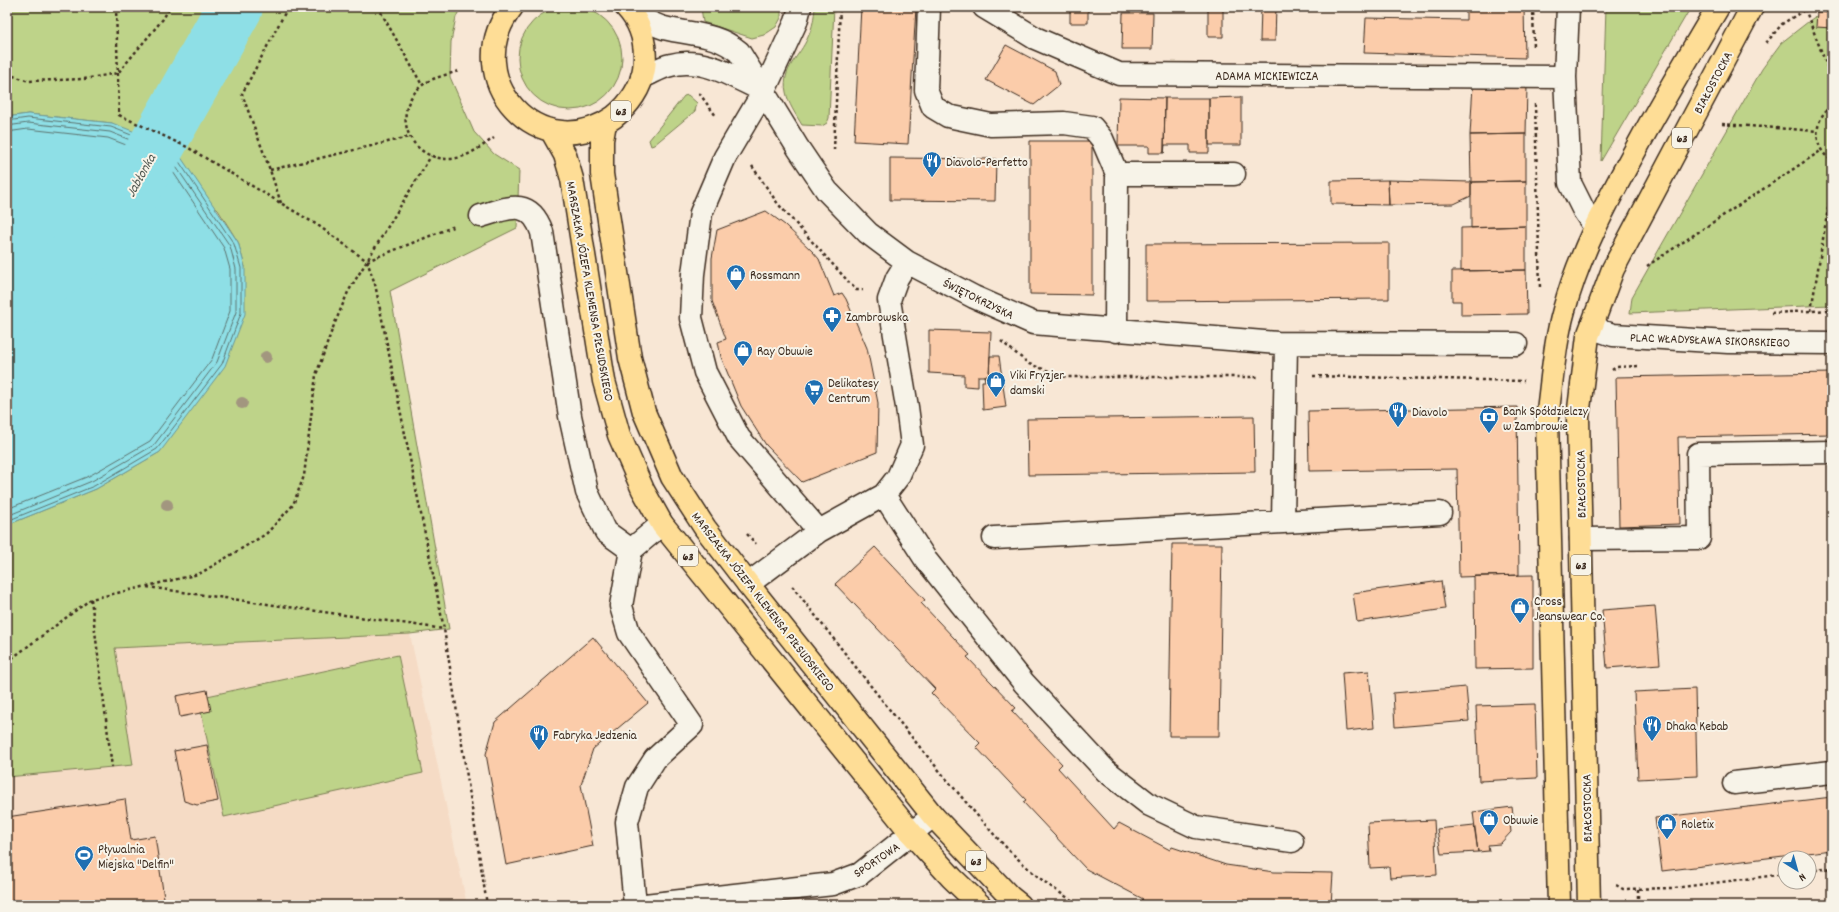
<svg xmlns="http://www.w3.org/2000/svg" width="1839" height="912" viewBox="0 0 1839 912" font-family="Dekko,sans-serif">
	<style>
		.built { fill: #f5dbc5 }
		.green { fill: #bed389; stroke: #7c7e54 }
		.water { fill: #8edfe6; stroke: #6d9796 }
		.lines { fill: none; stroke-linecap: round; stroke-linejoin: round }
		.shore { stroke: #5c726e; stroke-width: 1 }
		.river { stroke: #8edfe6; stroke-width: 56 }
		.building { fill: #fbccaa; stroke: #3b2a1e }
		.minor-casing { stroke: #3b2a1e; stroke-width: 25 }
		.major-casing { stroke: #3b2a1e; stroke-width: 25 }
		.path { stroke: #3b2a1e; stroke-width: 2.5; stroke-dasharray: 3 3; stroke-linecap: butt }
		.minor { stroke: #f7f3e8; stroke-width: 22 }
		.major { stroke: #fedd96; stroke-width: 22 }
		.tree { fill: #a2967f }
		.labels { text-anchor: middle; stroke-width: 4; stroke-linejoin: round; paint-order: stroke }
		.shield { fill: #f7f3e8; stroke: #73665b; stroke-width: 1 }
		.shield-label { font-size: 12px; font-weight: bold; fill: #3b2a1e }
		.street-label { font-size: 13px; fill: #3b2a1e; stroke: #f7f3e8 }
		.poi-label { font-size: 13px; fill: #3b2a1e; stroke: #f7f3e8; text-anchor: start }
		.water-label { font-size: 14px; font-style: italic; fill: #505750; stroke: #f7f3e8 }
	</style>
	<rect width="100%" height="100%" fill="#f8e7d5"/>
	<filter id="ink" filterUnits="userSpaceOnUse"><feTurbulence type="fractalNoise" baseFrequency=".025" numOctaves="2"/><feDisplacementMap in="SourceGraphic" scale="8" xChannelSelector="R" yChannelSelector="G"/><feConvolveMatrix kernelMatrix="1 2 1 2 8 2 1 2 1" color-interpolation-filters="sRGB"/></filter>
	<g filter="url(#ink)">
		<path class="built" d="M410,634L467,905H7V777L132,764L115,648Z"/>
		<path class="green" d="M518 58a52 52 0 1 1 104 0a52 52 0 1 1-104 0Z
			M7,7H461L456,17L451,42L450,77L474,132L494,154L519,170L517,228L390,291L449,629L410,634L115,648L133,765L7,777V525L96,489L160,452L245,267L238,242L218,210L112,123L28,114L7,117Z
			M701,7H781V18L776,27L764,35L752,38L703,22Z
			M815,7H834L829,118L827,123L822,126L802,125C796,115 788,103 786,92C781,68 800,57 808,37C813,27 814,17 815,7Z
			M1606,7H1691L1601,161Z
			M1832,12V305L1630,313L1632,297L1762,69L1781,43L1813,18Z
			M688,95L697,103L695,111L654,145L651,146L649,140L684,96Z
			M398,655L423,773L224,817L198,698Z"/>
		<path class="water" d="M28,114L112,123L174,147L238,242L245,267V314L225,366L160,452L96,489L7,525V117Z"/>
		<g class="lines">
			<path class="shore" d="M7,121L28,118L111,127L172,151L234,244L241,268V313L222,364L157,449L94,486L7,521
				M7,126L28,123L110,132L168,155L230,246L236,269V312L217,362L154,445L92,481L7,516
				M7,132L28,129L108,138L165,160L224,248L230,269V311L212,359L150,441L89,476L7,509"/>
			<path class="river" d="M7,310L110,229L235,7"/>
		</g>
		<path class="building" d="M861,7H916L908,144L854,141Z
			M1070,7H1088V23H1070Z
			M1208,7H1223V37H1208Z
			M1261,7H1276L1275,41H1260Z
			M1466,7H1524L1525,58L1364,53L1366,18L1466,20Z
			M1817,12L1832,13V28L1816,27Z
			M1123,13H1153L1152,49H1122Z
			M1006,45L1055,71L1059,85L1034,105L986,80Z
			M1473,85H1527L1526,134L1470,135Z
			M1119,97L1165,98L1164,153H1149V146H1118Z
			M1241,97V145H1209V98Z
			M1165,98H1209V153H1190V145H1165L1164,153Z
			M1526,134V181L1471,182L1470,135Z
			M1030,141H1092V295L1030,294Z
			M890,158L996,159L995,201L890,200Z
			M1388,180L1471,182V196L1454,204L1389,205Z
			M1388,180L1389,205L1331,204V181Z
			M1526,181V226L1471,228V182Z
			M766,211L785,225L813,252L819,259L834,296L842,293L846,299L867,348L878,403L877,452L802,482L766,445L741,406L721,357L718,342L726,339L712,301V258L717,230Z
			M1526,226V270L1461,271V228Z
			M1389,243V299L1146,301V244Z
			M1526,270L1527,314L1461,315V301H1452V271Z
			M929,330L991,332L989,376H978V387L964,386V375L929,373Z
			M990,356H999L1006,407L983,410L982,381H985L984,376H989Z
			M1832,373V434L1678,437L1680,524L1619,526L1616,377Z
			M1517,407L1519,575L1459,577L1457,469L1309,471L1308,411Z
			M1254,416L1255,472L1028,475L1027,419Z
			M1172,544H1222L1219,736H1169Z
			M875,547L925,600L921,603L970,655L967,657L1016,708L1012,711L1062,764L1058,768L1114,829L1119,823L1170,850L1172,847L1226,865L1274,872L1333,873L1331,905H1155L1141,900L1143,899L1086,869L1023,802L1026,800L976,747L980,743L931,693L935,689L835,584Z
			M1533,575V668L1475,669L1474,576Z
			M1441,581L1445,609L1357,622L1353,593Z
			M1655,606L1660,664L1607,668L1602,610Z
			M593,637L648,703L593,749L581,785L593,846L506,865L486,754L495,722Z
			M1369,671L1374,728L1346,731L1342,673Z
			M1466,687L1469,721L1395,727L1393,693Z
			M1695,689L1697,776L1638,779L1634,692Z
			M207,690L211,711L180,717L176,696Z
			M1535,704L1537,778L1479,781L1476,706Z
			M207,745L218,801L197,805L184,801L174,751Z
			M1832,797V850L1662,871L1655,818Z
			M125,799L131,840L155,836L165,905H7V817Z
			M1512,807L1514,823H1510L1511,832L1500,844L1488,845L1489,851L1478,852L1473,812Z
			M1434,820L1437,875L1390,878L1389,867L1370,868L1368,823Z
			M1474,825L1478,852L1441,854L1437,829Z"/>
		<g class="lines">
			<defs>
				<path id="minor" d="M800,7L796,22L764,91L725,157L701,213L693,274L691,318L705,372L739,438L819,531
					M929,7L926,90L933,107L948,116L991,125L1064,123L1092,127L1102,139L1117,174L1116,331
					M984,7L1035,38L1119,74L1565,77
					M1568,7L1565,77L1570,183L1584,211L1595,227
					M633,14C643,19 654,25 664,28C693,35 716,33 739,52L798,148L827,191L868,233L907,262L974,297L1033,323L1278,343L1516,344
					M642,77C652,73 661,67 671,65C703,56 735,78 764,91
					M1117,174H1234
					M481,216C510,207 530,198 542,232L570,416L587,492L606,532L631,550
					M907,262L897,278L889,300L907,407L912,445L898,477L884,495L926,560L1024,683L1106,771L1150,805L1196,827L1292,841
					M1593,323L1601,331L1613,335L1728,342L1832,343
					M1286,344L1283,522L1440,513
					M994,538L1283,522
					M1581,539L1699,538L1698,454L1832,452
					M748,584L819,531L884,495
					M1734,783L1832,772
					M635,905L627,822L637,787L655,759L692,725L629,633L621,606L631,550L662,524
					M645,905L833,884L860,874L933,816"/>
				<path id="major" d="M512,7C456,78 540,169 614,117C629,105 641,88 644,69C647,47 642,24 626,7
					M605,123L602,140V174L630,358L644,412L672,477L705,528L748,584L933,816L1010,897L1020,905
					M551,130L565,155L572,179L604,381L619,435L643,490L662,524L912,834L952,878L980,905
					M1559,905L1547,418C1552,382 1554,345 1564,310C1579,254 1608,200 1636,149C1662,101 1690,54 1718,7
					M1589,905L1578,417L1588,336L1613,269L1752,7"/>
			</defs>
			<use href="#minor" class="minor-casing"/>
			<use href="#major" class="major-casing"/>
			<path class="path" d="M116,7L119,115L187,147L319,226L367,261L375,284L444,629L487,905
				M378,7L422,85
				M1533,7L1534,49
				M1805,9L1832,79
				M1766,43L1782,24L1809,7
				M458,71C447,75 434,77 424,84C389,109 407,160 450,159C467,158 480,147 494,138
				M7,74L29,81L84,79L118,73L163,19L170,7
				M699,93L716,116
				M1535,104L1540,289
				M1832,106C1813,117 1812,150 1832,160
				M1722,124L1817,131
				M834,150L840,7
				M752,166L778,204L856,290H863
				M270,170L409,137
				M281,203L270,170L242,94L288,7
				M367,261L455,226
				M1647,266L1822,150
				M1811,311L1832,185
				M1771,313L1832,310
				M1001,341L1029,364L1066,377H1258
				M1612,370L1616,367L1640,366
				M1313,376L1524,381
				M747,534L756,544
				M792,586C842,649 891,713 943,775C984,823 1024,876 1081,905
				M147,587L444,629
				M91,599L112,767
				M7,662L91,599L199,574L266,534L293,505L304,476L316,375L332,330L348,292L431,156
				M1809,871L1832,868
				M1616,885L1623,889L1674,888L1785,874
				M1638,889V905"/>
			<use href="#minor" class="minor"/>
			<use href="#major" class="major"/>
		</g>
		<g class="tree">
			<circle cx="266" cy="357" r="6"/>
			<circle cx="242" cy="403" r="6"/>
			<circle cx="167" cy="505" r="6"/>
		</g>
	</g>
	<defs>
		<symbol id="restaurant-pin" viewBox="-11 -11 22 30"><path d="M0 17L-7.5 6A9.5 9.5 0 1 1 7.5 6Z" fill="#1f6fb2" stroke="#f7f3e8"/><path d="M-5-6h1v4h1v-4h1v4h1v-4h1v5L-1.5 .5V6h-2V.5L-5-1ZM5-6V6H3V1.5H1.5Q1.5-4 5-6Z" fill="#fff"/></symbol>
		<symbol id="shop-pin" viewBox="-11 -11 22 30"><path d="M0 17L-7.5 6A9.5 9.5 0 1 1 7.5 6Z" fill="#1f6fb2" stroke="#f7f3e8"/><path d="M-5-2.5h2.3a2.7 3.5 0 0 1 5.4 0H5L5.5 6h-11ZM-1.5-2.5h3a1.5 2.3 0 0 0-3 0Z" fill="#fff"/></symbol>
		<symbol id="pharmacy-pin" viewBox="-11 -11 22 30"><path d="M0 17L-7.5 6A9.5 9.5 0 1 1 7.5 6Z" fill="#1f6fb2" stroke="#f7f3e8"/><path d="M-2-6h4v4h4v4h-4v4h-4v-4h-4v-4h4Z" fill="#fff"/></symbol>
		<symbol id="supermarket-pin" viewBox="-11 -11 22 30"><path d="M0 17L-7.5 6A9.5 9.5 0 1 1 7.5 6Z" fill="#1f6fb2" stroke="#f7f3e8"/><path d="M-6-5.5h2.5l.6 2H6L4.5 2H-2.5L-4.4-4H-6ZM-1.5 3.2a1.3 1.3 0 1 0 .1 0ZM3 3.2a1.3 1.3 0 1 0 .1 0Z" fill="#fff"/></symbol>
		<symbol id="bank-pin" viewBox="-11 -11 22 30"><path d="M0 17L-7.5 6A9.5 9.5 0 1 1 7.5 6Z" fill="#1f6fb2" stroke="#f7f3e8"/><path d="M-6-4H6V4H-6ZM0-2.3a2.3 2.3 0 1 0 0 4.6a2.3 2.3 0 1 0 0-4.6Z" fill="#fff"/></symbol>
		<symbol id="stadium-pin" viewBox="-11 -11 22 30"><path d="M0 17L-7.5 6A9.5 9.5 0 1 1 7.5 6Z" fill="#1f6fb2" stroke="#f7f3e8"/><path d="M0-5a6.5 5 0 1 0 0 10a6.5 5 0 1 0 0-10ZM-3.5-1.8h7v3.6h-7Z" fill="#fff"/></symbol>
	</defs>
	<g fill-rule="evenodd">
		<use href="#restaurant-pin" x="921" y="150" width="22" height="30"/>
		<use href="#shop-pin" x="725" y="263" width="22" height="30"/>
		<use href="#pharmacy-pin" x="821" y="305" width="22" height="30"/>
		<use href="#shop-pin" x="732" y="339" width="22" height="30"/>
		<use href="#shop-pin" x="985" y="370" width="22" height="30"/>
		<use href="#supermarket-pin" x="803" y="378" width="22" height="30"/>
		<use href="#restaurant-pin" x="1387" y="400" width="22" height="30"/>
		<use href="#bank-pin" x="1478" y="406" width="22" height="30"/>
		<use href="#shop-pin" x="1509" y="596" width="22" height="30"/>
		<use href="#restaurant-pin" x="1641" y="714" width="22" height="30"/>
		<use href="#restaurant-pin" x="528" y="723" width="22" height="30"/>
		<use href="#shop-pin" x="1478" y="808" width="22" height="30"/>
		<use href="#shop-pin" x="1656" y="812" width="22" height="30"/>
		<use href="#stadium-pin" x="73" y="844" width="22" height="30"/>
	</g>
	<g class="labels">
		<g class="shield">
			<rect x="611" y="101" width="20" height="20" rx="3"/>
			<rect x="1672" y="128" width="20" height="20" rx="3"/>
			<rect x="678" y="546" width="20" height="20" rx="3"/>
			<rect x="1571" y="555" width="20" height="20" rx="3"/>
			<rect x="966" y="851" width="20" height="20" rx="3"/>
		</g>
		<g class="shield-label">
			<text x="621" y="115">63</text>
			<text x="1682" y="142">63</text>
			<text x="688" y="560">63</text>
			<text x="1581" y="569">63</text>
			<text x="976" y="865">63</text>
		</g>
		<g class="street-label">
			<text x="1267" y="80">ADAMA MICKIEWICZA</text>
			<text transform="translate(1712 82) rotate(-62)" y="5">BIAŁOSTOCKA</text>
			<text transform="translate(591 291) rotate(80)" y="5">MARSZAŁKA JÓZEFA KLEMENSA PIŁSUDSKIEGO</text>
			<text transform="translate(979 298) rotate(26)" y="5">ŚWIĘTOKRZYSKA</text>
			<text transform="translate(1710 339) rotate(2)" y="5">PLAC WŁADYSŁAWA SIKORSKIEGO</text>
			<text transform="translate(1580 484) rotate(-91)" y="5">BIAŁOSTOCKA</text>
			<text transform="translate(764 601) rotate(52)" y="5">MARSZAŁKA JÓZEFA KLEMENSA PIŁSUDSKIEGO</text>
			<text transform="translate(1586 808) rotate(-91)" y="5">BIAŁOSTOCKA</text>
			<text transform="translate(876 859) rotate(-34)" y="5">SPORTOWA</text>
		</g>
		<g class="poi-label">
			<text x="946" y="166">Diavolo-Perfetto</text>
			<text x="750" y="279">Rossmann</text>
			<text x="846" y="321">Zambrowska</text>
			<text x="757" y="355">Ray Obuwie</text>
			<text x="1010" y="379">Viki Fryzjer<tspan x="1010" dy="15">damski</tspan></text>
			<text x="828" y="387">Delikatesy<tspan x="828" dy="15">Centrum</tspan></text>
			<text x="1503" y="415">Bank Spółdzielczy<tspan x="1503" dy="15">w Zambrowie</tspan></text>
			<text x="1412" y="416">Diavolo</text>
			<text x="1534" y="605">Cross<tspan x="1534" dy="15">Jeanswear Co.</tspan></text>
			<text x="1666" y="730">Dhaka Kebab</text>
			<text x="553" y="739">Fabryka Jedzenia</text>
			<text x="1503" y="824">Obuwie</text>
			<text x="1681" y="828">Roletix</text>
			<text x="98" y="853">Pływalnia<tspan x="98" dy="15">Miejska "Delfin"</tspan></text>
		</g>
		<g class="water-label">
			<text transform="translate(140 175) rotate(-61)" y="5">Jabłonka</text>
		</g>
	</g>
	<rect width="1839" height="912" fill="none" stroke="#f7f3e8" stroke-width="24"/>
	<rect x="12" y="12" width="1815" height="888" fill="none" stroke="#3b2a1e" stroke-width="1.5" filter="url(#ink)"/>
	<g transform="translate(1797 870) rotate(143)"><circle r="19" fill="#f7f3e8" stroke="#aca397"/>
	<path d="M0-3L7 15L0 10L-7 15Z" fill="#1f6fb2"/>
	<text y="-6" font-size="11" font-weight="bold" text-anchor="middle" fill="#3b2a1e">N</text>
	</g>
</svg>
